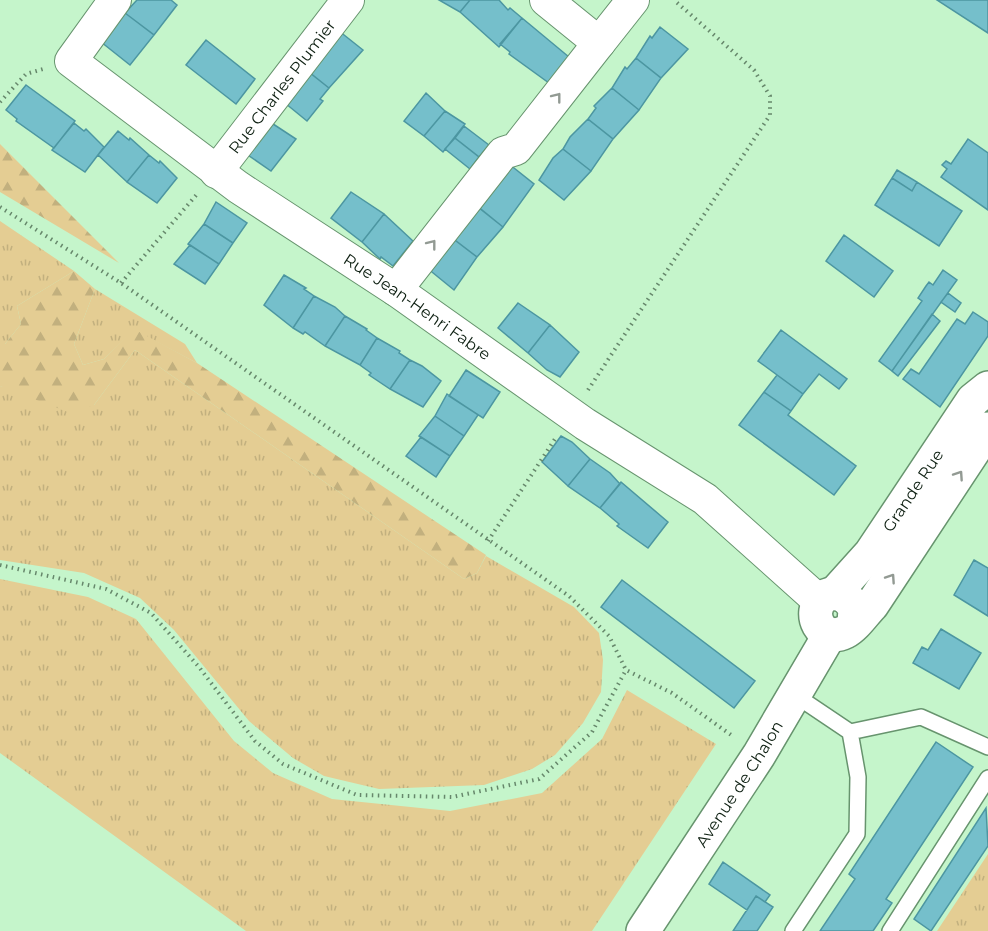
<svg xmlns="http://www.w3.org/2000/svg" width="988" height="931" viewBox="0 0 988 931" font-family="Montserrat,sans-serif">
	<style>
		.grass { fill: url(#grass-tufts) }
		.forest { fill: url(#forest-firs) }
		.building { fill: #75bfcb; stroke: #4c96a1; stroke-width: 1.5 }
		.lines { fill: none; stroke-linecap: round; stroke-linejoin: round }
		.service-casing { stroke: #67946e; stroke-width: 18 }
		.minor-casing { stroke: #67946e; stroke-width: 34 }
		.secondary-casing { stroke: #67946e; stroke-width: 36 }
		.path { stroke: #66876b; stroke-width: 4; stroke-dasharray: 1.5 4.5; stroke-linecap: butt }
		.service { stroke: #fff; stroke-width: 15 }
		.minor { stroke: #fff; stroke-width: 32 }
		.secondary { stroke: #fff; stroke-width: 33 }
		.oneway { stroke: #929a93 }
		.labels { text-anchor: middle; stroke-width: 5; stroke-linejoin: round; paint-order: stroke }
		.street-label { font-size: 16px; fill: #0c1e10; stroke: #fff }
	</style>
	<defs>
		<pattern id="grass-tufts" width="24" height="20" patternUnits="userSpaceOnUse" patternTransform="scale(1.5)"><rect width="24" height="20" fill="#e4cd93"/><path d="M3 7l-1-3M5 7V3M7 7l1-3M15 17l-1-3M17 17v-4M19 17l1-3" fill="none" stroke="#c2b07e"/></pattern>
		<pattern id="forest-firs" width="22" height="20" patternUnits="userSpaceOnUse" patternTransform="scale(1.5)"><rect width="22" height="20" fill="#e4cd93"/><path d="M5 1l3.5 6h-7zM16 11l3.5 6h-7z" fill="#c2b07e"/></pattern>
	</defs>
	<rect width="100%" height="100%" fill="#c5f5cb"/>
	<path class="grass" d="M0,221L74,271L17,306L21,324L5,344H0Z
		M95,289L185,344L197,363L134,330L104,359L83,365L74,344Z
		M135,350L464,579L477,573L486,556L574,607L599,633L603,660L601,692L583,723L555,755L532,769L484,785L379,789L324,776L293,758L249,721L174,630L140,598L84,573L0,560V386L94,405Z
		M0,579L88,597L136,619L234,741L273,773L332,799L450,811L542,793L602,739L627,690L716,744L592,931H246L0,753Z
		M988,854V931H937Z"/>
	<path class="forest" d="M0,144L119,263L0,192Z
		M74,271L95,289L74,344L83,365L104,359L134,329L197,363L486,555L477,573L464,579L135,350L94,405L73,414L0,386V344H5L21,324L17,306Z"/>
	<path class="building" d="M137,0H171L177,5L154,35L125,13Z
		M439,0H470L460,12Z
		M470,0H499L508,10L510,8L522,18L499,47L460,12Z
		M937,0H988V33Z
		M125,13L154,35L130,65L101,42Z
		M522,18L569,57L549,83L509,54L510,52L500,44Z
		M334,27L363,50L329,88L304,68Z
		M660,27L688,49L661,78L636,58L650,36L652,38Z
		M206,40L255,79L236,104L186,65Z
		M636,58L661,78L639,110L612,88L625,67L627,69Z
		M304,68L329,88L320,99L323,101L307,121L280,99Z
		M26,85L75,121L54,148L16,121L17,119L6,110Z
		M612,88L639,110L613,139L588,119L596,108L594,106Z
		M426,93L445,111L424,136L404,121Z
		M445,111L465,124L443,152L424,136Z
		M588,119L613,139L591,171L563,149L570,137Z
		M267,120L296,139L271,171L245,153Z
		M74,123L84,131L86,129L104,147L85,172L52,150Z
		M464,126L489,145L479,157L455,138Z
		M118,131L129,140L130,138L149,155L127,182L98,155Z
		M455,138L479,157L470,169L445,149Z
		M968,139L988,153V210L941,177L947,169L942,165L946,161L951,164Z
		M563,149L591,171L564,200L539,180L553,158Z
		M149,155L159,163L160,161L177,178L157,203L127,182Z
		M509,164L534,184L503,227L474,204Z
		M897,170L917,182L912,191L892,178Z
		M892,178L912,191L917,182L962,211L939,246L875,205Z
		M351,192L384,214L362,242L331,218Z
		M216,202L247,223L233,243L204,224Z
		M476,205L503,227L477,257L451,237Z
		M384,214L413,241L393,266L381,257L380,259L362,242Z
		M204,224L233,243L219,264L188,244Z
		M844,235L893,271L874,297L826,261Z
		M451,237L477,257L454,290L427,268Z
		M190,245L219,264L205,284L174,264Z
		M943,270L957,280L892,371L879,361L922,301L918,298L926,286L929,282L933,285Z
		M284,275L306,288L304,289L314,296L293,328L264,305Z
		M948,293L961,303L955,312L941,302Z
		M314,296L335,307L345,316L325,346L305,332L303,334L293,328Z
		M518,303L550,325L528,353L498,328Z
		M973,312L988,322V336L940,407L903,379L911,369L919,374L957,319L965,324Z
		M932,314L940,321L898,376L892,371Z
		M345,316L367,329L366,330L377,338L360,365L325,346Z
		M550,325L579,352L560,377L547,370L528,353Z
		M781,330L847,379L839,389L819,374L803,394L758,361Z
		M377,338L400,351L399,353L410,360L390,389L369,375L371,373L360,365Z
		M410,360L422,366L441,381L423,407L390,389Z
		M466,370L500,392L483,418L449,396Z
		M777,375L803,394L791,411L764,392Z
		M764,392L791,411L788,415L856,466L834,495L739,425Z
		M447,394L478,415L464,436L435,416Z
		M435,416L464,436L450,456L419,436Z
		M561,436L572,442L590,459L568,486L542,462Z
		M421,437L450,456L436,477L406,456Z
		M590,459L610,473L620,484L600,508L568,486Z
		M621,482L668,522L648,548L617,526L619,524L600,508Z
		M974,560L988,568V616L954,595Z
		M622,580L755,681L734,708L601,607Z
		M941,629L981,653L959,689L913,663L922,647L928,650Z
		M936,742L973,767L886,899L892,903L873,931H820L855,879L849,874Z
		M986,808L988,846L931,931L914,919Z
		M723,862L770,895L765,902L756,896L747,910L709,884Z
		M756,896L773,907L757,931H733Z"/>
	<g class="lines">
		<defs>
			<path id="service" d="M850,732L921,717L988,747
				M793,931L857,834L858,777L850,732L795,695
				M890,931L988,778"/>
			<g id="minor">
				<path id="s1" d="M115,0L71,61L238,187L396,290L585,424L705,499L819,601"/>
				<path d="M599,43L633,0"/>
				<path id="s2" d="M216,172L348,0"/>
				<path d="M396,290L503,153L516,149L599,43L546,0"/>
			</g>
			<g id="secondary">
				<path id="s3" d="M835,593L871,553L973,400L988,388"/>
				<path d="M854,623L855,609C848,595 837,590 823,597C806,613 821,644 845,632C855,627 864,613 872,605L988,429"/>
				<path id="s4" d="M643,931L759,755L830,634"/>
			</g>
		</defs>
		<use href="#service" class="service-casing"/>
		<use href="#minor" class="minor-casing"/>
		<use href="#secondary" class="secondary-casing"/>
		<path class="path" d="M0,102L26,74L43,69
			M0,207L121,283L569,596L609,636L626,670L672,693L734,737
			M121,283L198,193
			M588,390L770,115V96L754,70L674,0
			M488,541L555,439
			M0,565L106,589L151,613L199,667L255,741L283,764L357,795L452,797L539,779L592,732L626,670"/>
		<use href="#service" class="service"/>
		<use href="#minor" class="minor"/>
		<use href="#secondary" class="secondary"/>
	</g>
	<defs><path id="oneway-chevron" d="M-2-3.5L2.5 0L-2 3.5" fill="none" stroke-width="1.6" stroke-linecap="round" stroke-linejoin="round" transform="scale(1.5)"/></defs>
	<g class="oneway">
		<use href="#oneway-chevron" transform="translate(557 97) rotate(-52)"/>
		<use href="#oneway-chevron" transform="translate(432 244) rotate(-52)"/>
		<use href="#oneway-chevron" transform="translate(959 475) rotate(-56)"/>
		<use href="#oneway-chevron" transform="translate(891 578) rotate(-56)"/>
	</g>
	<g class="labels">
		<g class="street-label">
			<text dy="6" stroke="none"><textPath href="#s2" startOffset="108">Rue Charles Plumier</textPath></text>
			<text dy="6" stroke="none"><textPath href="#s1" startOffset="500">Rue Jean-Henri Fabre</textPath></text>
			<text dy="6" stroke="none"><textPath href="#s3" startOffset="129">Grande Rue</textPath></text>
			<text dy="6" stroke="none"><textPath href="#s4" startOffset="176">Avenue de Chalon</textPath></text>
		</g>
	</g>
</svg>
